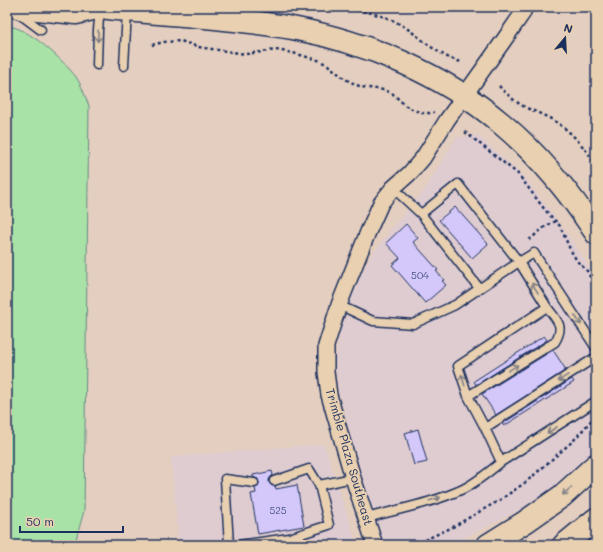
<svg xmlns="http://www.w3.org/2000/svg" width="603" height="552" viewBox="0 0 603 552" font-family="Mali,sans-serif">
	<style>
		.built { fill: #dfccd1 }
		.green { fill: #a9e2a7; stroke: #628882 }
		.building { fill: #d4c8fa; stroke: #1b2f5e }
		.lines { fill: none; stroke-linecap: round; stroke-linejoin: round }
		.service-casing { stroke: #1b2f5e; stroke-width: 11 }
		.minor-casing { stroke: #1b2f5e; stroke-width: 18 }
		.secondary-casing { stroke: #1b2f5e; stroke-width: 25 }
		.primary-casing { stroke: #1b2f5e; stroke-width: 25 }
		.motorway-casing { stroke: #1b2f5e; stroke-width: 25 }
		.path { stroke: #1b2f5e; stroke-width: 2.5; stroke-dasharray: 3 3; stroke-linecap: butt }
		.service { stroke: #e8d0b0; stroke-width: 8 }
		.minor { stroke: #e8d0b0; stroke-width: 15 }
		.secondary { stroke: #e8d0b0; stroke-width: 22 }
		.primary { stroke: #e8d0b0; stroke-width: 22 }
		.motorway { stroke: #e8d0b0; stroke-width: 22 }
		.oneway { stroke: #828087 }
		.labels { text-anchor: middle; stroke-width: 3.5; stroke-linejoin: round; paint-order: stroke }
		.number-label { font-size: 10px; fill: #495585 }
		.street-label { font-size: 12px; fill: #1b2f5e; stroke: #e8d0b0 }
	</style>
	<rect width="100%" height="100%" fill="#e4cebf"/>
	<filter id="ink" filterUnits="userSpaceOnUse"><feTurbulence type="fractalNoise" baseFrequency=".025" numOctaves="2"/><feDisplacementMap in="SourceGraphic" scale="8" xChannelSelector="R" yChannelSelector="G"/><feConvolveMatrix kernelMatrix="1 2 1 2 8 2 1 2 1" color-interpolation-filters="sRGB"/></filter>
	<g filter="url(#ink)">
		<path class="built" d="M478,135L527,180L574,243L596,279V454L546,498L449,545H381L338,390L335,359L340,331L357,281L369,259L394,225L421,195L456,138Z
			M324,444L357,545H179L171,457Z"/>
		<path class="green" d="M7,26C27,26 64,61 76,77C82,85 85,97 89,106L84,511L76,539L72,545H7Z"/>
		<path class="building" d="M455,207L488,244L472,258L439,220Z
			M406,224L418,238L413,242L438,270L436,271L444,280L442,281L446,285L425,303L392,265L400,258L386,243Z
			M544,336L547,340L476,385L474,381Z
			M553,350L566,370L496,415L482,394Z
			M572,379L574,382L504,426L502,424Z
			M418,429L427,462L414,465L405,433Z
			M272,471L273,475L270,478L269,482L271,485L275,486L276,489L297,485L304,526L258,534L251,494L256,493L255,488L258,487L259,483L258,479L253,477V475Z"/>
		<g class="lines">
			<defs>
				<path id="service" d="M7,8L25,18L41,30
					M97,65L98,30L100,8
					M124,66L127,11
					M421,214L479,288
					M339,305L373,321L413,324L455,305L519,262L458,184L421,214L393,188
					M468,396L555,342C565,325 557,321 547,307
					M485,428L596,357
					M501,462L596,401
					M274,481L309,469L319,485
					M367,518C399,509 433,503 463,489C477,482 489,472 501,462L485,428L468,396L458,366L547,307L519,262L534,253L596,348
					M229,545L225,479L254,483
					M238,545L289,538L329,525L319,485L353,478"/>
				<path id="minor" d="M375,545L353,478L329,395L326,372V346L339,305L368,232L381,203L393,188L410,173L423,158L447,120L504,40L522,14L525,7"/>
				<path id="secondary" d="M100,7C164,15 229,17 292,28C367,42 443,74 502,124C539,155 570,193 596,233"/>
				<path id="primary" d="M488,545L525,522L562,496L596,465
					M564,545L596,519"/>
				<path id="motorway" d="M18,7L76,13L100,7"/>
			</defs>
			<use href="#service" class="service-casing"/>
			<use href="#minor" class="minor-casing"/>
			<use href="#secondary" class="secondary-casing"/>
			<use href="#primary" class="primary-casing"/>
			<use href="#motorway" class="motorway-casing"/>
			<path class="path" d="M327,7C351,9 376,11 398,23C420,35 438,58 463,62
				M152,45L164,42L181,41L198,47L246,54L276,50L293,53L318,60L328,65L345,79L361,87L384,90L393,94L406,106L421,113H430L434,112
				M499,86C506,93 514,101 523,106C537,113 551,117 563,127C576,137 586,150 596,164
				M465,132L518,174L545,210L560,226L570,249L577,261L588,272L596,291
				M529,240L546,226L556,221
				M414,545L451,528L500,500L526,482L574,440L596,415"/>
			<use href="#service" class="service"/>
			<use href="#minor" class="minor"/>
			<use href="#secondary" class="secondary"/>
			<use href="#primary" class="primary"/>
			<use href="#motorway" class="motorway"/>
		</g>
		<defs><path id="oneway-shaft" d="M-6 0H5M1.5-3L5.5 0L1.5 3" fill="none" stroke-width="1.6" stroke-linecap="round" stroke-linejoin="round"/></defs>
		<g class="oneway">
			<use href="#oneway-shaft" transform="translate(98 36) rotate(92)"/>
			<use href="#oneway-shaft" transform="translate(535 288) rotate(-122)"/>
			<use href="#oneway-shaft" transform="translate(578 320) rotate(57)"/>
			<use href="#oneway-shaft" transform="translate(513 368) rotate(-32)"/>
			<use href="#oneway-shaft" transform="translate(563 378) rotate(148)"/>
			<use href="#oneway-shaft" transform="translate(463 380) rotate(-107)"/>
			<use href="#oneway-shaft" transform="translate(552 430) rotate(147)"/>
			<use href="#oneway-shaft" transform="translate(567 491) rotate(139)"/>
			<use href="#oneway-shaft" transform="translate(435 499) rotate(-16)"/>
		</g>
	</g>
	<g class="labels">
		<g class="number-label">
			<text x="420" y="279">504</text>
			<text x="278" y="514">525</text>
		</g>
		<g class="street-label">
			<text transform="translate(349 457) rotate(74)" y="4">Trimble Plaza Southeast</text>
		</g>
	</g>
	<rect width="603" height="552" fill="none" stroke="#e8d0b0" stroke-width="24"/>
	<rect x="12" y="12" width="579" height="528" fill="none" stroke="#1b2f5e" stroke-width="1.5" filter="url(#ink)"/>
	<g transform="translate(565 38) rotate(18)" stroke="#e8d0b0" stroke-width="3" paint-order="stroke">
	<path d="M0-3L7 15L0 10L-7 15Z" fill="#1b2f5e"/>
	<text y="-6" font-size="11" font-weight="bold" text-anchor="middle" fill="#1b2f5e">N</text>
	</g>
	<path d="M20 526v6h103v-6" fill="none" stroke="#1b2f5e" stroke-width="2"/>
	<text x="26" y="526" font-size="12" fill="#1b2f5e" stroke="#e8d0b0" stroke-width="3" paint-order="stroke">50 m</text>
</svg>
